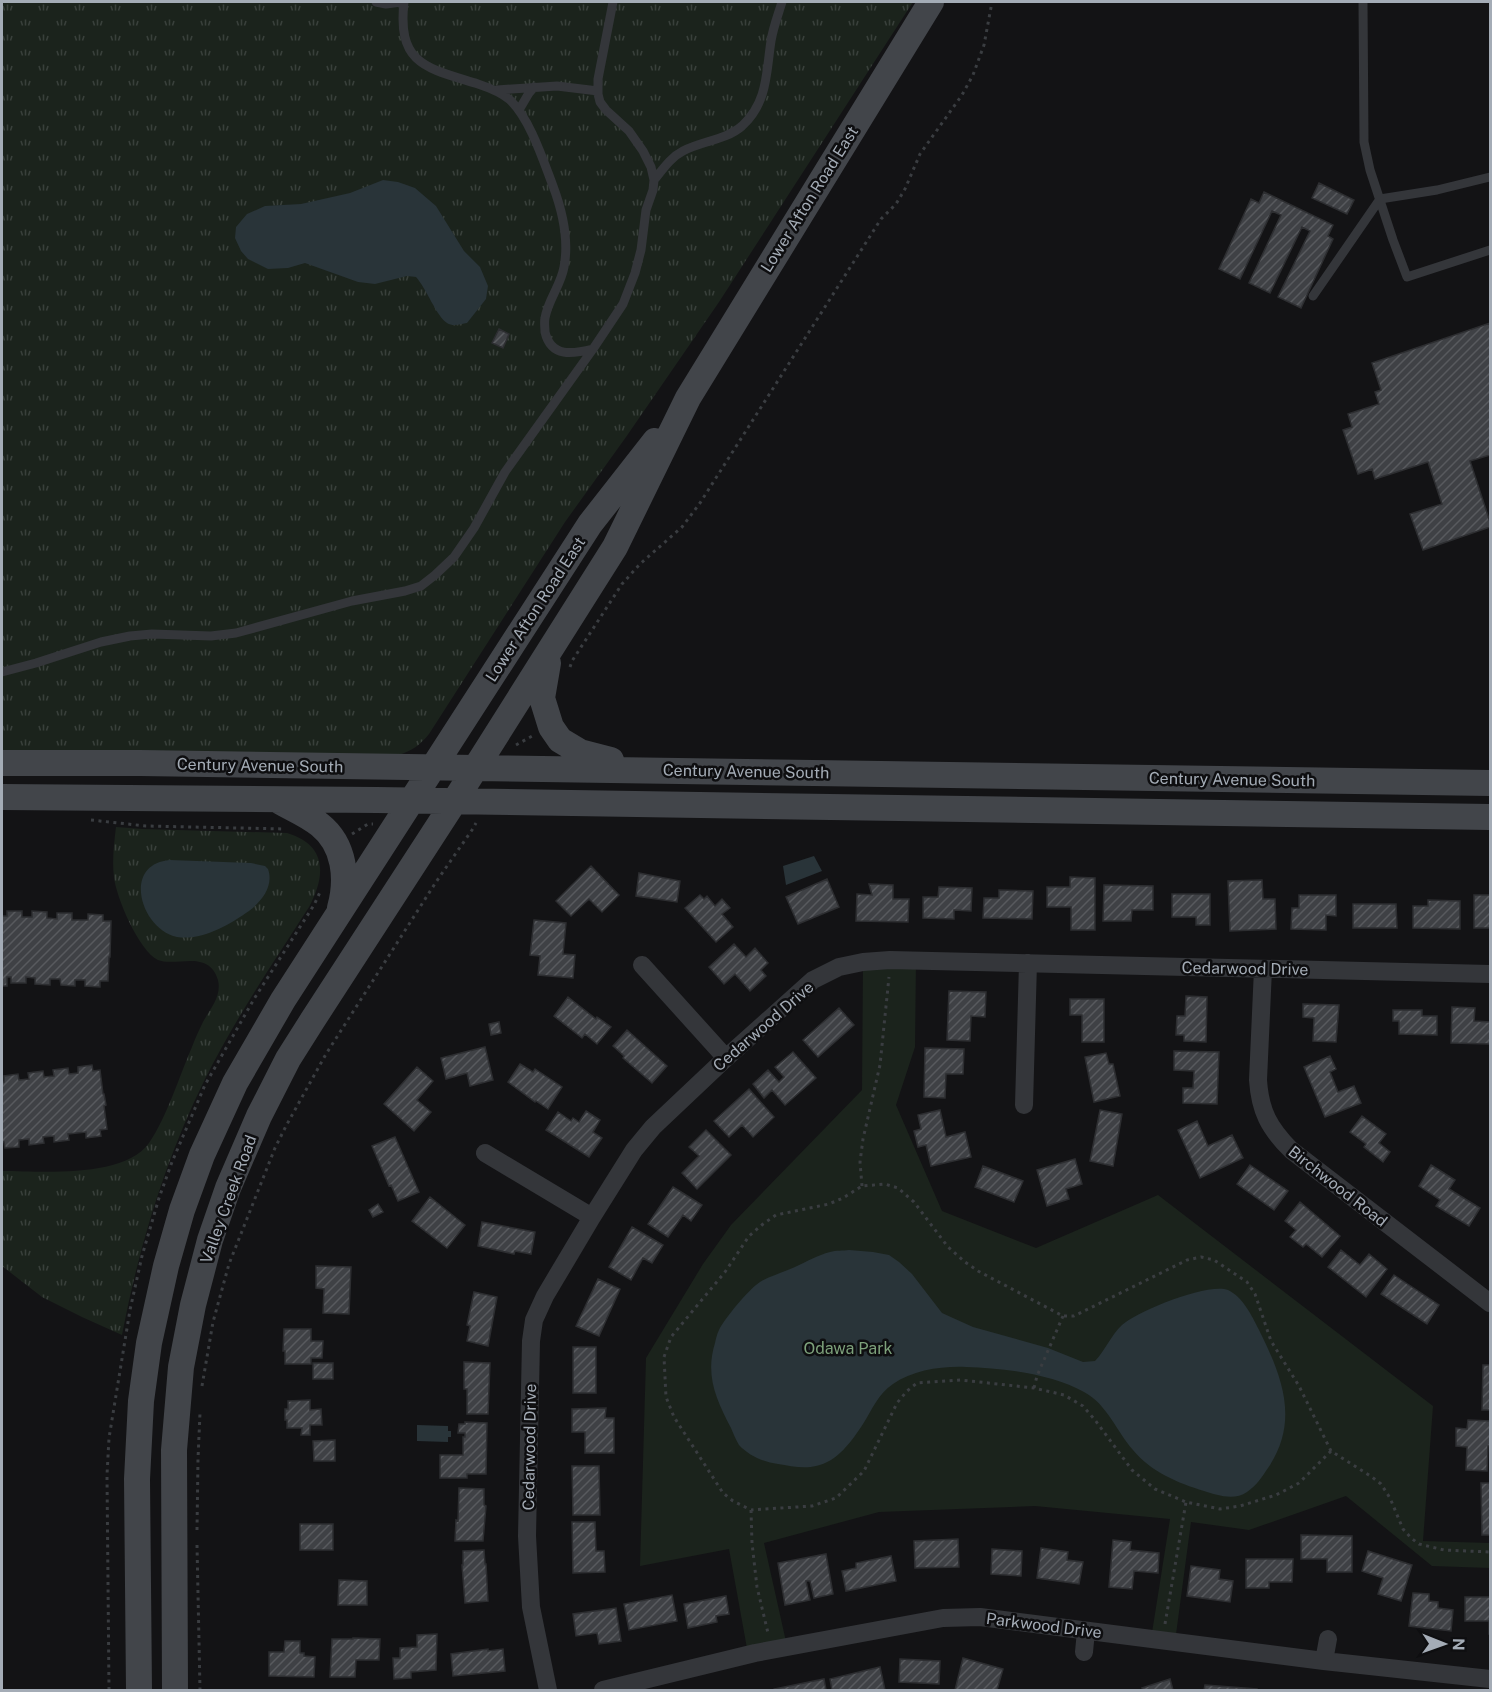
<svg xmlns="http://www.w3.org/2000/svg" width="1492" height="1692" viewBox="0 0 1492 1692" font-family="'Public Sans',sans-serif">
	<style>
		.grass { fill: url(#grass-tufts) }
		.green { fill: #1b231c }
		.water { fill: #293439 }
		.building { fill: url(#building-hatch); stroke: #2d2e31; stroke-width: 1.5 }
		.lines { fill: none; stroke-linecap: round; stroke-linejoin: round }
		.path { stroke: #3a3d41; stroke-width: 3; stroke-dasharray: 3 4.5; stroke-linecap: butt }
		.service { stroke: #34363a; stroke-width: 9 }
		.minor { stroke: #34363a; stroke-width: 18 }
		.secondary { stroke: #42454a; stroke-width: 26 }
		.labels { text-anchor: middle; stroke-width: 5; stroke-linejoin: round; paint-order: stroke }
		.street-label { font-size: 16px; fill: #a4acb6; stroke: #0e0e10 }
		.park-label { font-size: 16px; fill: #7da17b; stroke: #0e0e10 }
	</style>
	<defs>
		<pattern id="grass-tufts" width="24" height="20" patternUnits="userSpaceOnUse" patternTransform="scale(1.5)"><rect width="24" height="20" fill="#1b231c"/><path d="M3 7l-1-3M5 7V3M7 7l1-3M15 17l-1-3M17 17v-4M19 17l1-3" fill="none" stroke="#39403b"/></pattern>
		<pattern id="building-hatch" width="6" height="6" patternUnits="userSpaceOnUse" patternTransform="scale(1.5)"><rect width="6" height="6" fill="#3f4145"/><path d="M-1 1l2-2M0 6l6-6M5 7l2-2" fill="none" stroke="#585a5e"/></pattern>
	</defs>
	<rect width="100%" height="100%" fill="#131315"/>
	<path class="grass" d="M2,2H913L719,302L626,437L565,522L429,734C420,745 412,751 398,755L2,752Z
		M116,827L142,829L287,833C327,845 326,875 309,907C273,963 235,1019 205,1079C165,1160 139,1246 122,1335L82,1317L42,1297L2,1266V1171C41,1171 123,1179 149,1143C167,1117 179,1077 192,1047C195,1039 199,1030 203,1022C210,1009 222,996 218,980C209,949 176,967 158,960C139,951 116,897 114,877C112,861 114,844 116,827Z"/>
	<path class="green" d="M916,961L915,1047L896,1105L942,1211L1036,1248L1158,1195L1433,1406L1423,1541L1490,1543V1568L1432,1566L1346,1496L1249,1530L1191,1522L1175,1642L1151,1639L1170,1519L1035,1506L879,1512L764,1543L787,1646L748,1654L729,1549L640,1566L646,1358L703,1264L731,1225L862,1090L863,962Z"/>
	<path class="water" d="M383,180L398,182L415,188L436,206L464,251L480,267L488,286L486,299L467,323C461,324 453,327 447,323C437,317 426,288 416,277L407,276L375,284L358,282L305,263L288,268L268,269L248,259L241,251L235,238L236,227L247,214L265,206L301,204L350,193Z
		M814,856L822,871L786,885L783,866Z
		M170,860L251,863L265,866L268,869C274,886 262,901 249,911C229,925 202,941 177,937C141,930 121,864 170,860Z
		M849,1250L873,1252L889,1255L899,1262L912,1274L942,1313L953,1318L973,1327L1048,1348L1083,1362L1095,1361C1105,1351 1111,1335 1122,1325C1137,1311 1209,1282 1228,1290C1243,1297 1252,1316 1259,1330C1282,1376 1300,1421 1268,1468C1262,1477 1256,1486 1247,1492C1234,1501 1217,1495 1204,1491C1178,1483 1151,1472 1133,1450C1117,1432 1107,1404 1084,1392C1052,1374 1003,1368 966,1367C942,1366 913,1370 893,1384C878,1394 872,1410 863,1424C852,1441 837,1462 816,1466C804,1469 790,1466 778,1464C764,1462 749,1456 739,1445C736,1440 733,1433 731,1428C716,1399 705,1375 715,1343C716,1338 717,1334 719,1330C725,1318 748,1290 760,1282C770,1276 784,1272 795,1267C806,1262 818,1255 830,1252C836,1250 843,1251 849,1250Z
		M417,1425L448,1426V1431H451V1437H448V1442L417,1441Z"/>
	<path class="building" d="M1319,183L1354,200L1347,214L1312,198Z
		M1264,192L1333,225L1328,236L1333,239L1301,308L1278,297L1310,231L1302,227L1270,293L1249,283L1281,215L1272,211L1240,279L1219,269L1251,199L1259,203Z
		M1490,323V455L1470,461L1490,522V527L1423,550L1410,514L1442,504L1428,462L1375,479L1372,469L1358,474L1343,430L1352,427L1348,414L1379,404L1375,392L1381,390L1372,363Z
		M499,329L509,334L503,348L492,343Z
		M591,866L619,895L602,912L589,899L571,916L556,901Z
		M639,873L680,881L677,902L636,896Z
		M1070,877L1095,878V930H1071V907H1047V887H1070Z
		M827,879L839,907L798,924L786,897Z
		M1262,880L1263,899H1275L1276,929L1230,931L1228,881Z
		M869,884L893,885V899H909L908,922L856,921L857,894L872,895Z
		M1104,885L1153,886V910H1132L1131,921H1103Z
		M939,887L972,888L971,911L954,910V919L923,918V897H938Z
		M999,890L1033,891L1032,919L983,918L984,898H999Z
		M1172,894H1210V925H1196V917H1172Z
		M700,895L704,899L707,896L715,906L722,899L730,908L722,914L733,927L716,942L685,908Z
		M1299,895H1336V916L1326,915V930L1291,929L1292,908H1299Z
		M1474,895H1490V928H1474Z
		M1428,900L1460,901V929L1413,928V906H1428Z
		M1353,904H1396L1397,928H1353Z
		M7,911H22V917H32V911L47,912V918L57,919V913H72V920H88V914L103,915V921H111L110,957H109L108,981H100V987L85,986V980H75V986L61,985L60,979H50V985L35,984V978L26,977V983H11V977H7V986H2V916H7Z
		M534,920L566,923L563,954L575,955L573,978L538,975L540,956L530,955Z
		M734,944L746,957L755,948L768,963L761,970L766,976L750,991L735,974L724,984L709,967Z
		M949,991L986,992L985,1017L971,1016L970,1041L947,1040Z
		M1186,996L1207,997L1206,1042L1184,1041V1035H1176L1177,1016H1185Z
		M568,997L596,1019L597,1017L611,1027L597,1044L585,1034L582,1038L554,1016Z
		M1070,999H1104V1042H1082V1015H1070Z
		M1303,1004L1339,1005L1336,1042L1313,1041L1314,1018L1303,1017Z
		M1452,1007L1475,1008L1474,1021L1490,1022V1044L1451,1043Z
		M839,1008L854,1025L818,1057L803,1040Z
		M1393,1010H1422V1016H1437V1035L1399,1034V1021H1393Z
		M499,1022L501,1033L491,1035L489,1024Z
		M627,1030L667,1066L652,1083L623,1058L624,1056L613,1046Z
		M485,1047L493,1080L470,1086L467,1073L446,1079L441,1058Z
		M925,1048L964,1049L963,1074H946L945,1098L924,1097Z
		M1174,1051L1219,1052L1217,1104L1183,1103V1088H1193L1194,1071L1174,1070Z
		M793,1052L816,1078L785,1105L772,1090L764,1098L753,1084L768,1070L779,1082L784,1077L775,1067Z
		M1106,1053L1109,1064H1113L1120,1096L1094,1102L1085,1057Z
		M1330,1056L1336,1069L1330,1072L1338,1092L1354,1086L1361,1103L1325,1117L1304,1067Z
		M520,1064L533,1072L535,1069L562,1087L548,1109L536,1101L535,1102L508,1082Z
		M92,1065L93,1071L100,1070L103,1094H104L106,1105L104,1106L107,1129L100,1130L101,1136L86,1138V1132L68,1134L69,1140L54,1142V1136L43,1137L44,1143L29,1145V1139L19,1140V1147L5,1148L4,1142H2V1082H4V1076L18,1074L19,1080L29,1079L28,1073L43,1071L44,1077L54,1076L53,1070L68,1068L69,1074L78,1073V1067Z
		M417,1067L433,1081L417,1100L431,1112L414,1131L384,1104Z
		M749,1089L774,1117L753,1137L742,1125L729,1137L714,1121Z
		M940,1110L946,1137L965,1132L971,1157L931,1166L926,1145L918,1147L914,1131L921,1129L918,1115Z
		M1100,1110L1122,1114L1113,1166L1090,1161Z
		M586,1111L600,1120L593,1132L602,1138L589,1157L546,1130L558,1112L571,1121L573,1118L579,1122Z
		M1362,1116L1386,1134L1379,1143L1390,1152L1383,1162L1364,1147L1366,1144L1350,1132Z
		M1197,1121L1208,1146L1232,1135L1243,1158L1200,1178L1178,1130Z
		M706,1130L731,1155L697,1189L682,1173L699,1156L689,1147Z
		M395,1137L419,1192L398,1201L391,1185L389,1186L372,1146Z
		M1075,1159L1082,1184L1066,1189L1069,1199L1047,1206L1037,1170Z
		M1250,1165L1288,1191L1274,1210L1237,1184Z
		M1431,1165L1455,1180L1449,1189L1480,1208L1469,1226L1436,1206L1440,1200L1419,1186Z
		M983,1166L1023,1181L1014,1202L975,1187Z
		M673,1187L702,1205L691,1221L683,1215L668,1237L648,1224Z
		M430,1197L465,1225L447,1248L412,1221Z
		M1300,1202L1340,1236L1322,1257L1306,1244L1303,1247L1290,1237L1296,1230L1285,1221Z
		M378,1204L383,1212L373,1217L369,1210Z
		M482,1222L535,1232L531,1254L515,1251L514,1254L478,1246Z
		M632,1227L663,1245L652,1263L643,1258L631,1280L609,1267Z
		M1341,1250L1360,1265L1369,1254L1387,1269L1366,1297L1328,1267Z
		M316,1266L351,1267L349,1314L323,1313L324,1289L316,1288Z
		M1394,1275L1439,1305L1427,1324L1381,1294Z
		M598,1279L620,1289L599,1336L576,1326Z
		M474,1292L497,1297L488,1346L467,1341L470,1326L467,1325Z
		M284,1329H311V1341H323L322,1358H311V1364H285V1351H283Z
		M573,1347H596V1393H573Z
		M464,1362L490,1363L488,1414H467V1389H464Z
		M313,1363H333V1379H313Z
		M1483,1365H1490V1410H1482Z
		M310,1400V1410L321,1409L322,1425H310V1435H301L302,1428H287V1420H285V1409H288V1401Z
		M606,1408L605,1418H614V1453H585V1432H572V1409Z
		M1468,1420L1490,1421V1446H1488L1487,1471L1466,1470L1467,1447L1456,1446V1428L1467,1429Z
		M465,1422L487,1423L486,1474H467V1478H440V1455H463V1437H465V1433H458L459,1424H465Z
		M335,1440V1461H314L313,1441Z
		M572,1466H599L600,1515H573Z
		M1481,1483H1490V1535H1482Z
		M459,1488L484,1489V1505L486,1506L483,1541H455L456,1520L458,1521Z
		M572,1522H595L596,1551H604L605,1572L573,1573Z
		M300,1524H333V1550H300Z
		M1301,1535L1352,1536V1572H1327V1559H1301Z
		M958,1539L959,1567L915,1568L914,1541Z
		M1113,1540L1131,1542L1130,1550L1159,1553L1158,1573L1134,1571L1132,1589L1109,1587Z
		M1041,1548L1068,1552L1067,1560L1083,1562L1079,1584L1037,1578Z
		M992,1549L1022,1551L1021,1576L991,1574Z
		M484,1550L485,1564H486L488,1601L465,1603L462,1565H463V1551Z
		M1368,1551L1412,1565L1401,1601L1378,1594L1383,1578L1362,1571Z
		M826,1554L833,1594L814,1598L810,1581H806L810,1600L785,1605L778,1563Z
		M891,1556L896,1581L846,1591L842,1571L856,1568V1563Z
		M1246,1559H1293L1292,1582H1269V1588H1246Z
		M1191,1566L1220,1570L1219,1579L1233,1581L1230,1602L1187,1596Z
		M339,1580L367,1581V1605H338Z
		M1413,1593L1429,1594V1601L1438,1602V1608L1453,1610L1451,1631L1409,1626Z
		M672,1595L677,1621L629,1630L624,1604Z
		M726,1596L729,1614L716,1616L717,1622L688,1628L684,1604Z
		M1465,1597H1490V1634H1489V1621H1465Z
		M616,1608L621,1641L599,1644L597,1633L576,1636L573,1614Z
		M437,1634L436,1670L411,1672V1678L394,1679L393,1658H400V1648L417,1647V1635Z
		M353,1638L380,1639L379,1660H356L355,1677H330L332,1639H353Z
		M285,1641H300V1653H304V1656L315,1657L314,1677L269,1676V1652H284Z
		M488,1649V1651L503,1649L505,1671L453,1676L451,1654Z
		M963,1658L1003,1669L997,1690H955Z
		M900,1659L940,1661L939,1684L899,1682Z
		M880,1667L885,1690H832L830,1679Z
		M824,1679L826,1690H774V1689Z
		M1170,1679L1173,1690H1143L1142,1688Z
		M1205,1685L1257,1689V1690H1204Z"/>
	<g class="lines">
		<path class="path" d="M570,667L572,661L622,584L640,564L682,527L700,503L881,219L896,204L905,189L920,154L962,95L973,75L984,45L992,2
			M516,745L534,735
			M91,820L146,826L285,829
			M352,834L368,824H373
			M862,1186L860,1162L863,1139L880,1065L889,977
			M202,1386L213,1322L229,1264L275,1148L286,1126L326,1054L436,882L472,830L476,823
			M1034,1388L1037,1376L1063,1316
			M1331,1451L1299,1483L1276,1495L1240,1506L1220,1509L1186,1502L1155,1489L1132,1470L1095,1420L1083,1406L1064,1395L1034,1388L961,1380L917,1383L907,1391L897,1403L864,1471L836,1498L812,1506L751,1510L733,1501L723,1493L674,1417L666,1397L664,1357L671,1337L725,1272L749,1236L763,1224L776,1215L829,1204L843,1198L862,1186L885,1184L898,1188L914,1202L948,1247L965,1262L978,1271L1063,1316H1074L1187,1260L1201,1257L1214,1260L1247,1282L1255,1294L1271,1341L1299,1386L1331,1451L1372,1477L1381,1484L1390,1498L1403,1529L1411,1538L1419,1544L1444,1550L1490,1552
			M751,1510L752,1543L757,1587L768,1633
			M197,1530L198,1459L200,1413
			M197,1545L200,1690
			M1165,1624L1186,1502
			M109,1690L107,1475L109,1438L130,1310L142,1256L159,1198L172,1162L205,1085L254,999L314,905L321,890"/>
		<path class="service" d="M376,2L386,4L401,2
			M404,2C397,65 427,68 478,84C490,88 501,92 510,100C530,119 543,160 553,186C562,210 569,241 564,267C561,285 548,300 545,318C544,323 545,327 545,332C551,358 573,354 593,349
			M1363,2L1364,142L1370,170L1393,240L1407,277L1490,250
			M497,90L557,86L598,91
			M519,110L529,93L534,87
			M654,180C663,169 671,157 683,151C702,141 726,140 742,126C768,102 766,73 771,41C773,28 778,15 782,2
			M1313,296L1380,199L1437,190L1490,177
			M2,672L36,663L101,642L130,636L152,634L211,636L236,633L352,601L405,591L421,586L435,575L454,557L474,528L505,472L593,349L623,304L635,273L641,250L646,210L653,190L654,180L651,167L643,151L629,131L606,110L600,102L598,94V79L613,2"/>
		<path class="minor" d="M642,965L726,1058
			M1263,969L1258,1080C1260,1111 1269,1128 1291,1150L1490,1303
			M1024,1105L1028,963
			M485,1153L592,1217
			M1084,1652L1086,1631
			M1324,1661L1328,1639
			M548,1690L531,1607L527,1536L531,1341L534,1320L545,1296L592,1217L634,1150L653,1127L726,1058L813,980L839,967L863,962L890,960L1490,974
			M603,1690L755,1653L943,1618L980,1617L1324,1661L1490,1679"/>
		<path class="secondary" d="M548,663L542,698L551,727L560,740L580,752L611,760
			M2,763H140L1490,783
			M2,797L377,800L1490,817
			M279,801C293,809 308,815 320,825C345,845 348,879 340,908
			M139,1690L137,1479L141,1401L149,1343L166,1266L182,1210L202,1155L235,1083L283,1000L590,524L655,441
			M175,1690L174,1450L181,1367L193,1305L210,1240L228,1188L259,1116L288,1059L312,1021L454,802L615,547L688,398L931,2"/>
	</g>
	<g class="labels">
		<g class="street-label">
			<text transform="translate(809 199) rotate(-58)" y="6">Lower Afton Road East</text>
			<text transform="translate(535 609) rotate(-57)" y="6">Lower Afton Road East</text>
			<text transform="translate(260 765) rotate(1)" y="6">Century Avenue South</text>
			<text transform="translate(746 771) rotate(1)" y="6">Century Avenue South</text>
			<text transform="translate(1232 779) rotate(1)" y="6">Century Avenue South</text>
			<text transform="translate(1245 968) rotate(1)" y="6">Cedarwood Drive</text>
			<text transform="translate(763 1026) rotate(-41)" y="6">Cedarwood Drive</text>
			<text transform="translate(1338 1186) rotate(38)" y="6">Birchwood Road</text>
			<text transform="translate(228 1199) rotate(-70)" y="6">Valley Creek Road</text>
			<text transform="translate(529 1447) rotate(-89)" y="6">Cedarwood Drive</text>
			<text transform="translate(1044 1625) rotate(7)" y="6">Parkwood Drive</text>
		</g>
		<g class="park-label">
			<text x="848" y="1354">Odawa Park</text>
		</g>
	</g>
	<rect width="1492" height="1692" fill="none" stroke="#a4acb6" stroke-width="6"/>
	<g transform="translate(1444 1644) rotate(91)" stroke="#0e0e10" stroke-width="4.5" paint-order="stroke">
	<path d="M0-4.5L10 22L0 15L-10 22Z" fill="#a4acb6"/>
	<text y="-9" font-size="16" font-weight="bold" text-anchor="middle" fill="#a4acb6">N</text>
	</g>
</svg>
